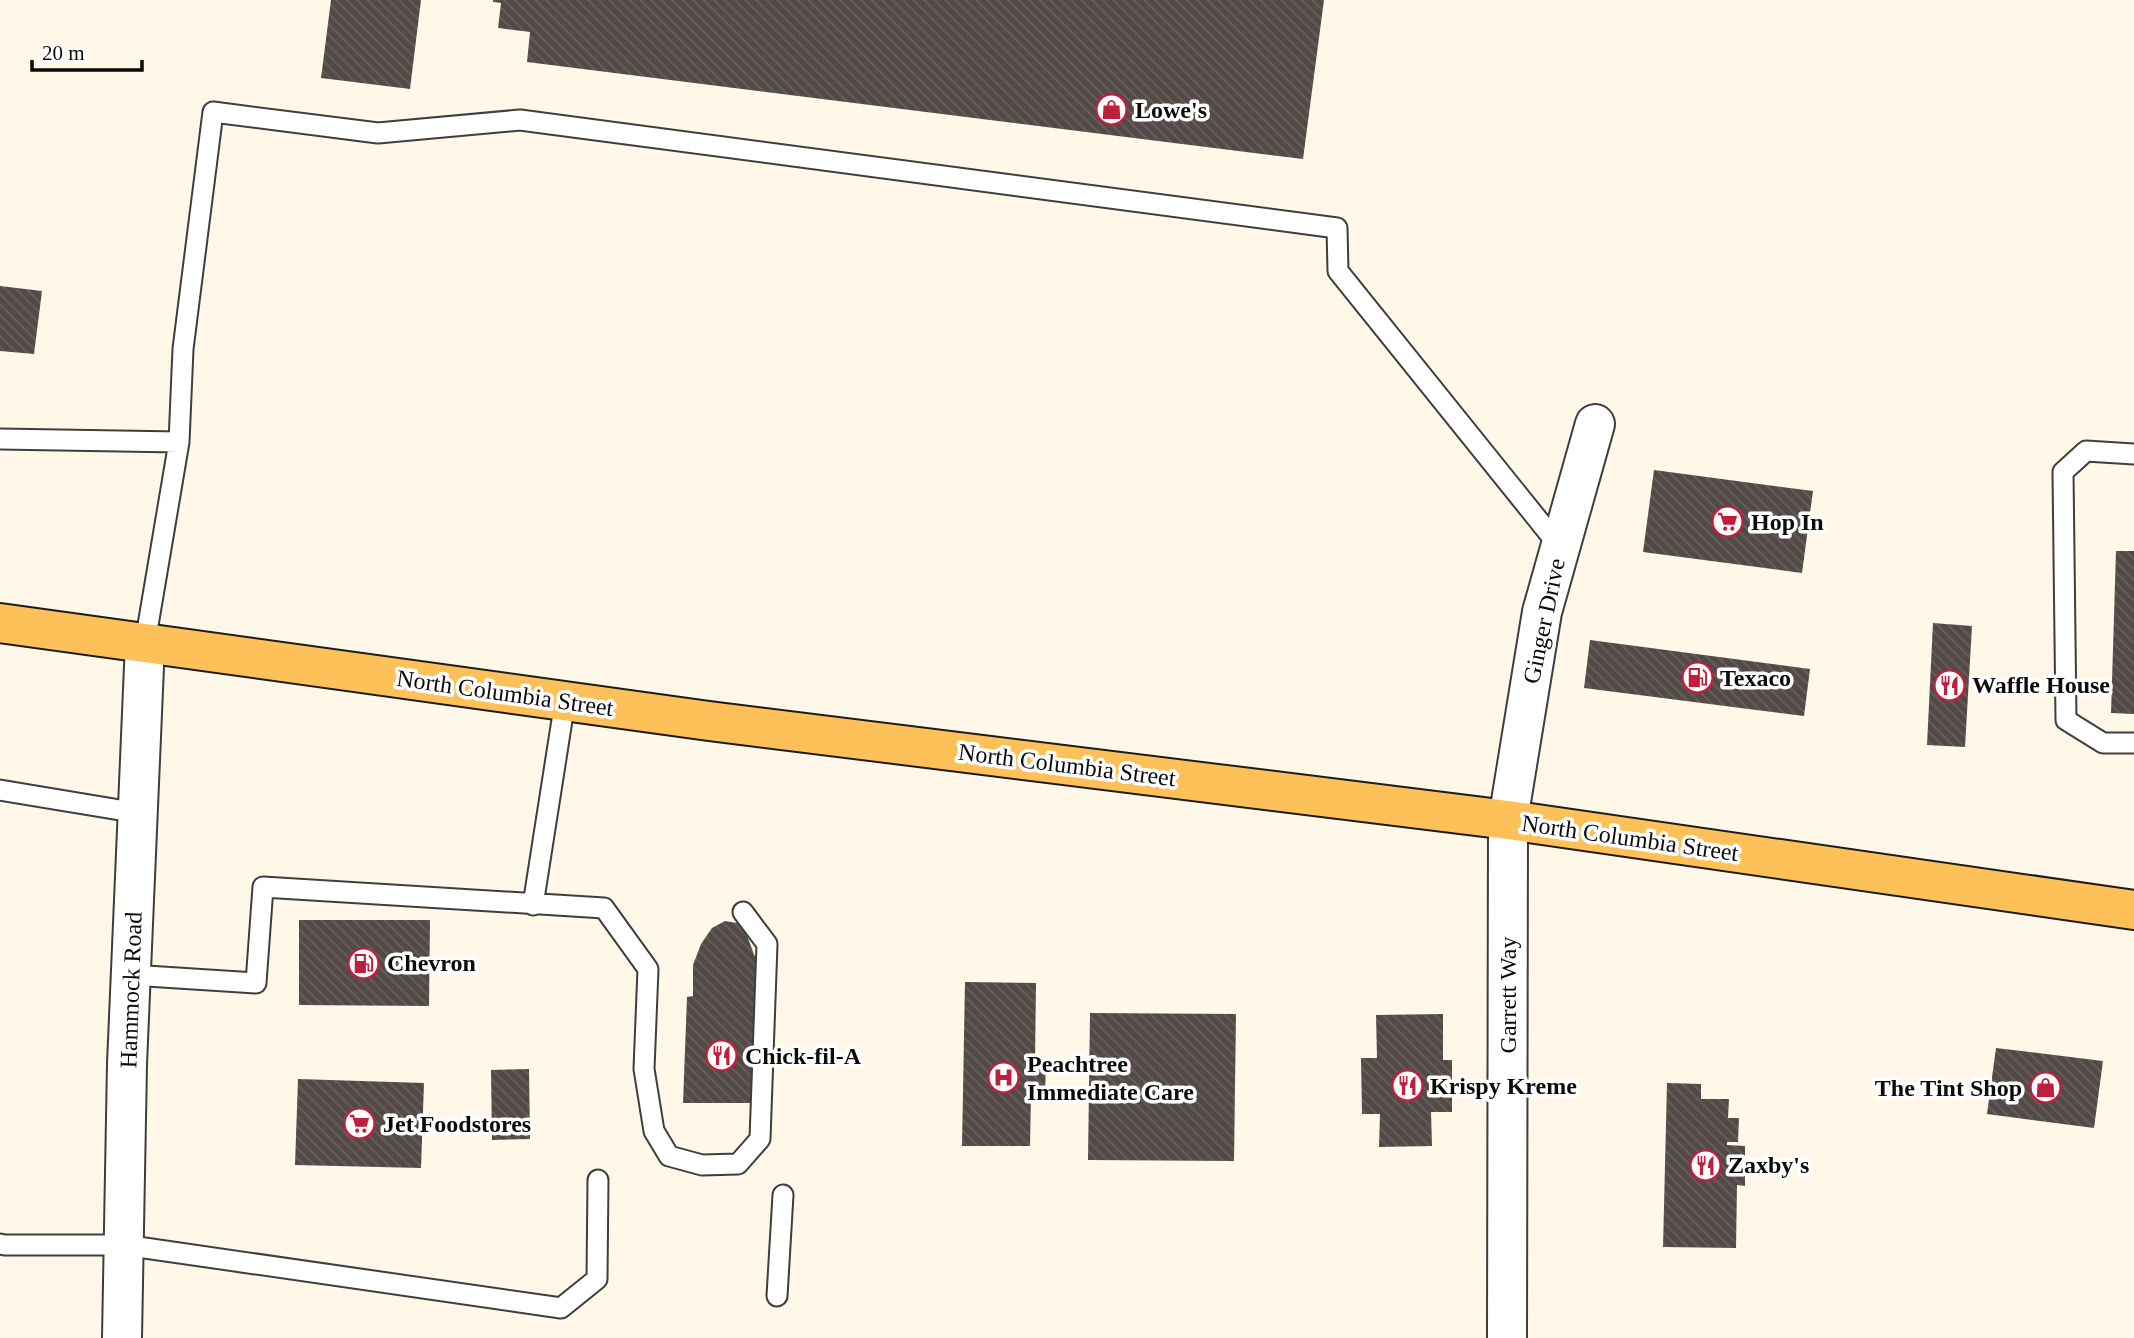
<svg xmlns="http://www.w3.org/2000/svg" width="2134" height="1338" viewBox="0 0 2134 1338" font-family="'Times New Roman',serif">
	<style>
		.building { fill: url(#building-back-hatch) }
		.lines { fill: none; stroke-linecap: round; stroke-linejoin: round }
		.service-casing { stroke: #3e3e3e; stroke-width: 23 }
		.minor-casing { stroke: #3e3e3e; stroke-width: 42 }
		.primary-casing { stroke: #1c1c1c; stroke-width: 42 }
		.service { stroke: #fff; stroke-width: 19 }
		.minor { stroke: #fff; stroke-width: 38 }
		.primary { stroke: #fec059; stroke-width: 38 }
		.labels { text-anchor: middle; stroke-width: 7; stroke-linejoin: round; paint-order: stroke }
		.poi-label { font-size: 24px; font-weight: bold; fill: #0b0b0b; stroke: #fff; text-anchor: start }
		.street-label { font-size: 24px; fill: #0b0b0b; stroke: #fff }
	</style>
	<defs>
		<pattern id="building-back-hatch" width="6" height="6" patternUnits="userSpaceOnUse" patternTransform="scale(1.75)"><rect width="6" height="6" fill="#534a47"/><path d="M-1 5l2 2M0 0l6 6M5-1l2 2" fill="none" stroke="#67605d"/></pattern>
	</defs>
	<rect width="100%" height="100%" fill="#fff7e8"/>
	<path class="building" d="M331,0H421L410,89L321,78Z
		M493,0H1324L1303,159L527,62L530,32L498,28L501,3L493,2Z
		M0,286L42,291L34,354L0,351Z
		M1654,470L1813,491L1802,573L1643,552Z
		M2116,551H2134V714L2111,713Z
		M1933,623L1972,626L1965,747L1927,745Z
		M1590,640L1810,669L1804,716L1584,688Z
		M299,920H430L429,1006L299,1005Z
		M725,921L737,923L746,933L758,965L754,1009H762L758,1103H683L687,997L693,996V965L701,944L712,928Z
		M965,982L1036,983L1035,1061H1046L1045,1096L1031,1095L1030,1146H962Z
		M1090,1013L1236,1014L1234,1161L1088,1160Z
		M1443,1014V1060H1452V1112H1431L1432,1146L1379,1147L1380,1114H1362L1361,1058H1377L1376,1015Z
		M1996,1048L2103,1061L2094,1128L1987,1114Z
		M529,1069L530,1139L492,1140L491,1070Z
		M298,1079L424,1083L421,1168L295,1165Z
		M1667,1083L1701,1084V1099H1729L1728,1118H1739L1738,1142H1727V1145L1745,1146V1186L1737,1185L1736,1248L1663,1247Z"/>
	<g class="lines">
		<defs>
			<path id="service" d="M0,439L179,442
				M2134,454L2086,451L2063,472L2066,720L2103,743H2134
				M145,643L179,442L183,349L213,112L378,133L520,120L1337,228L1338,271L1560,547
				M0,790L138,813
				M533,905L565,701
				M131,975L256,983L263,887L604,908L648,969L644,1069L654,1131L669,1156L702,1165L738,1164L760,1139L767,944L743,912
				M0,1244L5,1245H124L561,1308L597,1279L598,1180
				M777,1296L783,1195"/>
			<path id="minor" d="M122,1338L127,1064L145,643
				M1507,1338L1508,820L1542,612L1595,424"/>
			<path id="primary" d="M0,623L709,721L1508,820L2134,910"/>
		</defs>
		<use href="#service" class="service-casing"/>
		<use href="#minor" class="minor-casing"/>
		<use href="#primary" class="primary-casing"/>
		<use href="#service" class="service"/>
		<use href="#minor" class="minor"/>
		<use href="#primary" class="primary"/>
	</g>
	<defs>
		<symbol id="shop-ring" viewBox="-11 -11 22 22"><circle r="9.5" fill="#fff" stroke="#bf1f3c" stroke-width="1.5"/><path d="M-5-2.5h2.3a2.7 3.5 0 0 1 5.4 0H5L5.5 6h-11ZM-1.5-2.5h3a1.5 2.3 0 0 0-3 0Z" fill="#bf1f3c"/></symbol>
		<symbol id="supermarket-ring" viewBox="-11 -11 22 22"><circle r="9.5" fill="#fff" stroke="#bf1f3c" stroke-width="1.5"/><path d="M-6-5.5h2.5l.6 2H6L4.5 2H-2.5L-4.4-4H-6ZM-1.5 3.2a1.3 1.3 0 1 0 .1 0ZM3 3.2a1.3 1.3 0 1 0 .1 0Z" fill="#bf1f3c"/></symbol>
		<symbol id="fuel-ring" viewBox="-11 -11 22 22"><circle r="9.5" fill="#fff" stroke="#bf1f3c" stroke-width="1.5"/><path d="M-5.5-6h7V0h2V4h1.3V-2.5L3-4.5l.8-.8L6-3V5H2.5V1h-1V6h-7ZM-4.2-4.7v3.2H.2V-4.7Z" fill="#bf1f3c"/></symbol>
		<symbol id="restaurant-ring" viewBox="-11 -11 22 22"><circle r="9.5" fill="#fff" stroke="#bf1f3c" stroke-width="1.5"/><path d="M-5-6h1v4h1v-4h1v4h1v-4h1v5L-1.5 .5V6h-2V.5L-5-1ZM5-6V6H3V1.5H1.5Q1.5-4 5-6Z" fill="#bf1f3c"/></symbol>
		<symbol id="hospital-ring" viewBox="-11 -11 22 22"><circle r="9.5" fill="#fff" stroke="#bf1f3c" stroke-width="1.5"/><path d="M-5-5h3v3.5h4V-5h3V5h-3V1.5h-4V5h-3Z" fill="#bf1f3c"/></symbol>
	</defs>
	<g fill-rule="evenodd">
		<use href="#shop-ring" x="1094" y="92" width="35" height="35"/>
		<use href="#supermarket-ring" x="1710" y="504" width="35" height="35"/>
		<use href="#fuel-ring" x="1680" y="660" width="35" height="35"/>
		<use href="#restaurant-ring" x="1932" y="668" width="35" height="35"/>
		<use href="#fuel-ring" x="346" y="946" width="35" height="35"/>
		<use href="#restaurant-ring" x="704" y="1038" width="35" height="35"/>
		<use href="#hospital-ring" x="986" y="1060" width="35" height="35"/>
		<use href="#restaurant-ring" x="1390" y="1068" width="35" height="35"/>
		<use href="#shop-ring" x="2028" y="1070" width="35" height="35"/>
		<use href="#supermarket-ring" x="342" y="1106" width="35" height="35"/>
		<use href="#restaurant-ring" x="1688" y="1148" width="35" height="35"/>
	</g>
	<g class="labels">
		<g class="poi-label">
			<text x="1135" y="118">Lowe's</text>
			<text x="1751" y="530">Hop In</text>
			<text x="1720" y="686">Texaco</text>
			<text x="1972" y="693">Waffle House</text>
			<text x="387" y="971">Chevron</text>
			<text x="745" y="1064">Chick-fil-A</text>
			<text x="1027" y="1072">Peachtree<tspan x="1027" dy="28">Immediate Care</tspan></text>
			<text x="1430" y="1094">Krispy Kreme</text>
			<text x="2022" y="1096" text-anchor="end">The Tint Shop</text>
			<text x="383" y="1132">Jet Foodstores</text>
			<text x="1728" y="1173">Zaxby's</text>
		</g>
		<g class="street-label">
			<text transform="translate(1544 621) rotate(-78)" y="8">Ginger Drive</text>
			<text transform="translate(505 693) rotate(8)" y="8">North Columbia Street</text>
			<text transform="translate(1067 765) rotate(7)" y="8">North Columbia Street</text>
			<text transform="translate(1630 838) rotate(8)" y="8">North Columbia Street</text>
			<text transform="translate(131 990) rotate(-88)" y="8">Hammock Road</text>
			<text transform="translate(1508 995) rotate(-90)" y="8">Garrett Way</text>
		</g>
	</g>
	<path d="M32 60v10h110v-10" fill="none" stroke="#0b0b0b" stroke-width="3.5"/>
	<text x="42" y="60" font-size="21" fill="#0b0b0b" stroke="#ffffff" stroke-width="5" paint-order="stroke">20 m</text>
</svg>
